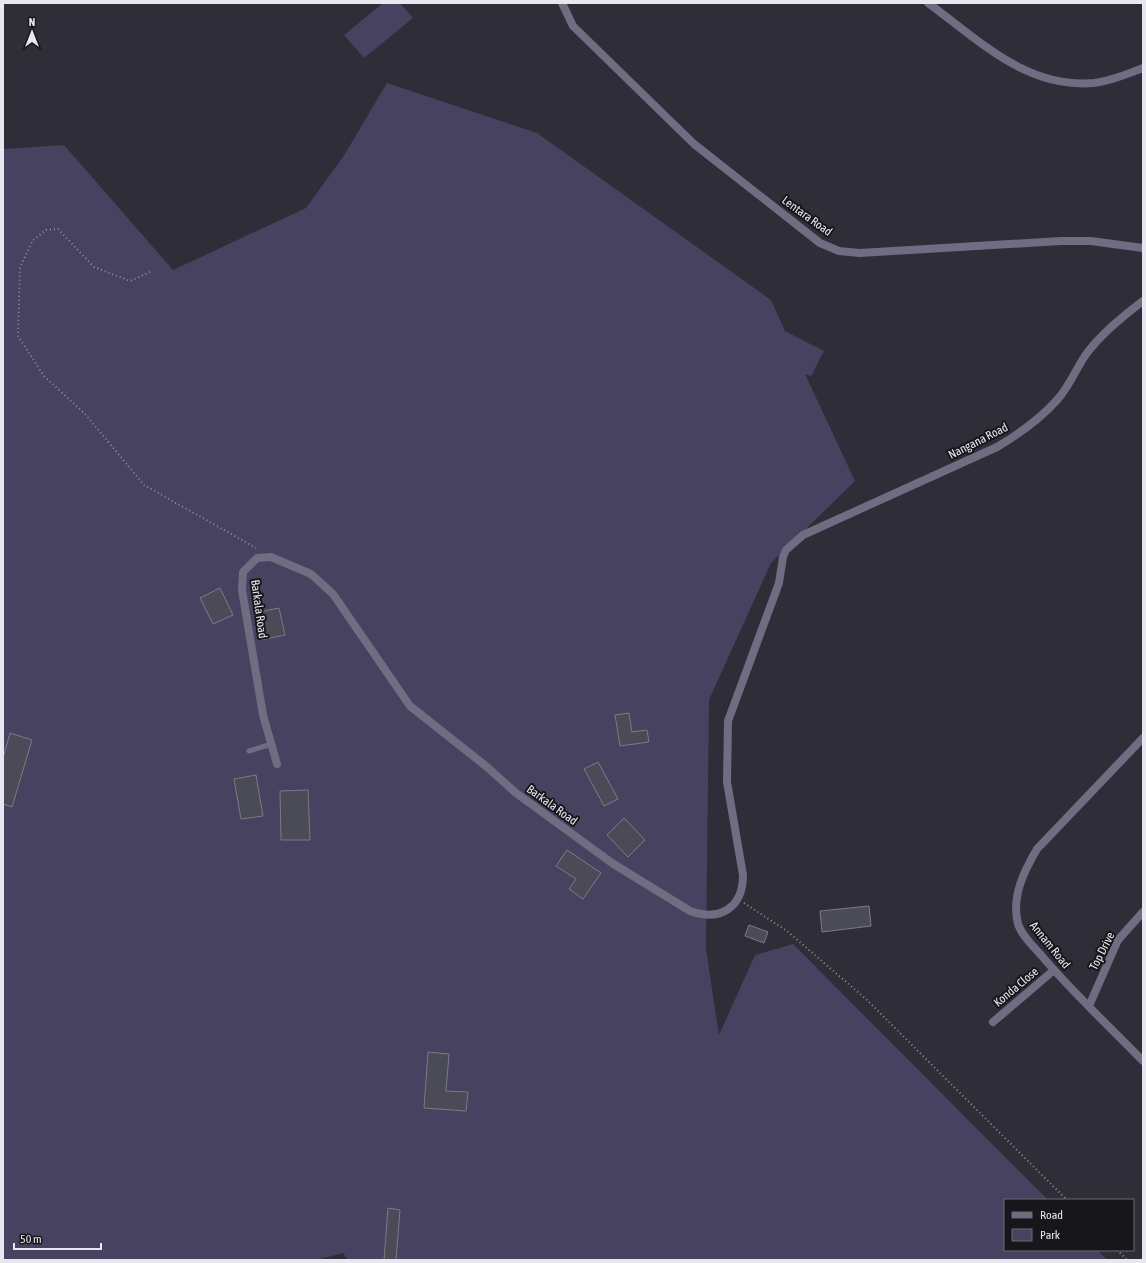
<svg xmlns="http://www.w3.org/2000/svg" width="1146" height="1263" viewBox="0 0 1146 1263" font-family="'Asap Condensed',sans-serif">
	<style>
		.green { fill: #46425f }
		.building { fill: #4b4a57; stroke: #7c7b88 }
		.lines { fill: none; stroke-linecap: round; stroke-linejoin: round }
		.path { stroke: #919099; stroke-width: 2; stroke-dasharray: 1 3; stroke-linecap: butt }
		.lane { stroke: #6f6d81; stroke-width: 5 }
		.street { stroke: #6f6d81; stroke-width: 8 }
		.labels { text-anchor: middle; stroke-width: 4; stroke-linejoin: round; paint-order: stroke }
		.street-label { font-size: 12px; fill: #e8e7ef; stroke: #16161b }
	</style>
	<rect width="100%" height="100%" fill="#2e2d38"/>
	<path class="green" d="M383,3H400L413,18L364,58L344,35Z
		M387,83L537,133L771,300L785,331L824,351L811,376L805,374L855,481L771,563L709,700L706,949L719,1035L755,955L793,944L1048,1200H1005V1250H1098L1107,1260H348L343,1253L316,1260H3V149L64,145L173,270L306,208L343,157Z"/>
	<path class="building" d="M220,588L233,615L213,624L200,598Z
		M279,608L285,635L261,640L255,613Z
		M629,713L632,732L647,730L649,742L620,746L615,715Z
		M10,733L32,740L12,807L3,804V758Z
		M598,762L618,799L604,806L584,769Z
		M256,775L263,816L241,819L234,779Z
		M308,790L310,840H281L280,791Z
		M624,818L645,840L628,857L607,835Z
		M567,850L601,873L583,899L569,889L576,879L556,866Z
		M869,906L871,926L822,932L820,911Z
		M749,925L768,932L764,943L745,936Z
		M428,1052L449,1054L446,1091L468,1092L466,1111L424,1108Z
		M388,1208L400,1210L396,1260H384Z"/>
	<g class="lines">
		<path class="path" d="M150,272L130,281L94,267L58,229L46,230L33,240L20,267L18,336L44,376L85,414L144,485L256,548
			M744,903L787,931L867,1000L1067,1200
			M1117,1250L1127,1260"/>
		<path class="lane" d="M249,751L272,744"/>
		<path class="street" d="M562,3L573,26L694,144L820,243L839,251L860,253L1061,241H1091L1143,248
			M928,3C979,40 1026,89 1094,83C1111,81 1127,74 1143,68
			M1143,738L1037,849C1024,871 1011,897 1018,924C1022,936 1033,946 1041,955C1073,993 1109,1026 1143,1061
			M277,764L263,715L242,590L243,572L257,558L271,557L311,574L333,594L410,706L487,767L516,793L612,863L690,911C721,922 743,907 743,875L727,782L728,721L779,583L783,557L786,550L803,535L997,447C1019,434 1040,419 1057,400C1070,386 1076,368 1087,353C1102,333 1123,316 1143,301
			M1089,1006L1118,940L1143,912
			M993,1022L1054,970"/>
	</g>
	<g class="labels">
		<g class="street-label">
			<text transform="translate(807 216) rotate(36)" y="4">Lentara Road</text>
			<text transform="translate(978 441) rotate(-27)" y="4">Nangana Road</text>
			<text transform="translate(259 609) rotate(82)" y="4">Barkala Road</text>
			<text transform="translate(552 805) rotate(36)" y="4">Barkala Road</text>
			<text transform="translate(1050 945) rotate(51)" y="4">Annam Road</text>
			<text transform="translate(1102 951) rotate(-63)" y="4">Top Drive</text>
			<text transform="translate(1016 987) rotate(-40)" y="4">Konda Close</text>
		</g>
	</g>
	<rect width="1146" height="1263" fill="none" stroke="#e8e7ef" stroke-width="8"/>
	<rect x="1004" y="1199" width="130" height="52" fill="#16161b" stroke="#6a6a70"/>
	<rect x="1012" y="1212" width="20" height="6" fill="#6f6d81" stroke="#6a6a70"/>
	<text x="1040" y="1219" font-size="12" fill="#e8e7ef">Road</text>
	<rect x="1012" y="1229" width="20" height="12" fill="#46425f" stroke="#6a6a70"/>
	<text x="1040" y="1239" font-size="12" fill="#e8e7ef">Park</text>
	<g transform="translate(32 32)" stroke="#16161b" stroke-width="3" paint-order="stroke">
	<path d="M0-3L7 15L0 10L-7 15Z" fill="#e8e7ef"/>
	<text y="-6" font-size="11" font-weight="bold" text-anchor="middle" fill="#e8e7ef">N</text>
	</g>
	<path d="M14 1243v6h87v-6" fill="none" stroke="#e8e7ef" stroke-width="2"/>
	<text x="20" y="1243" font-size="12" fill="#e8e7ef" stroke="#16161b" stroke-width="3" paint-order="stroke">50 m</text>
</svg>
